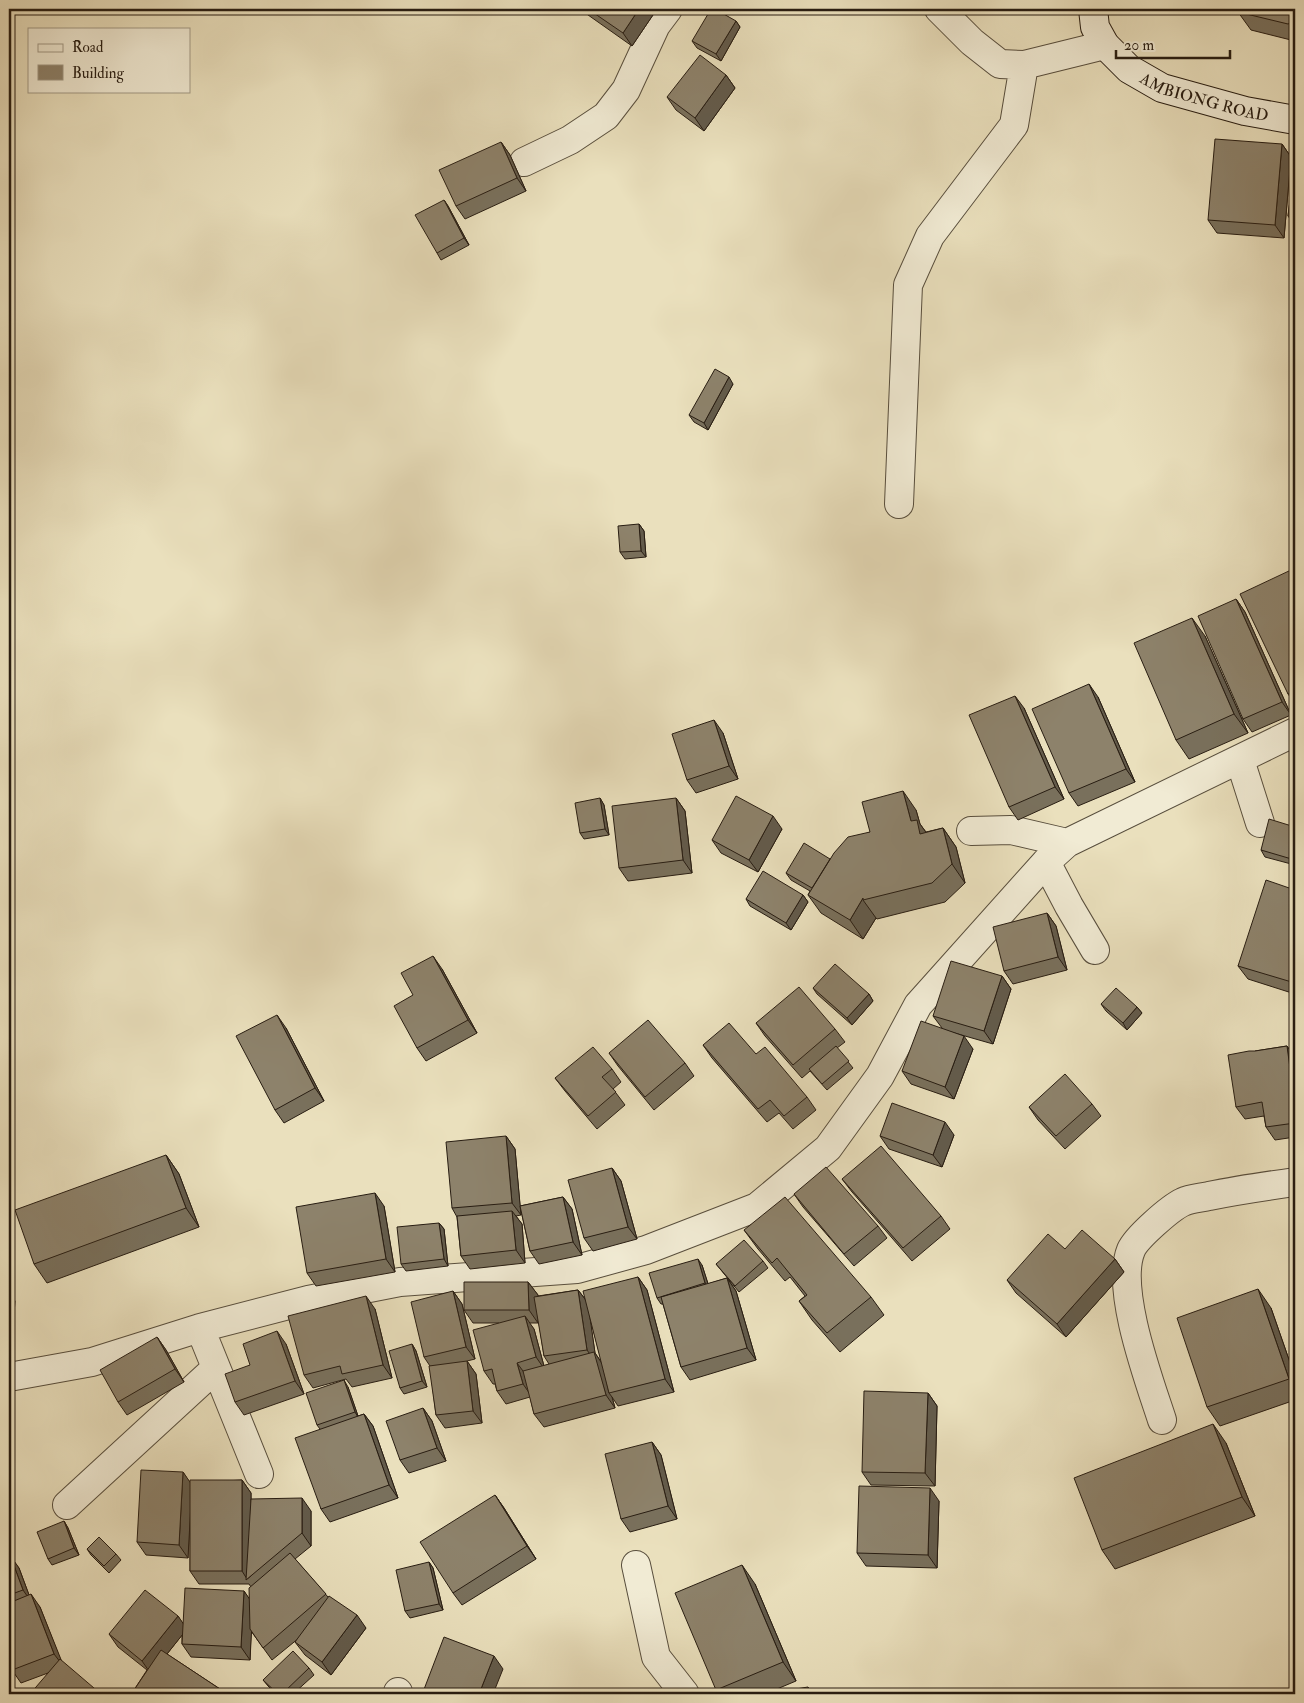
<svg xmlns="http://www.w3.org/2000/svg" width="1304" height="1703" viewBox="0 0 1304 1703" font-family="'IM FELL Double Pica',serif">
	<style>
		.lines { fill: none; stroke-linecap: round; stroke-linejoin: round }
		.street-casing { stroke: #584e3d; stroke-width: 30 }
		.secondary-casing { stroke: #281d12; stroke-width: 30 }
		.street { stroke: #f1ebd4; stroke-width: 28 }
		.secondary { stroke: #f1ebd4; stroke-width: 28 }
		.wall { fill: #79705c; stroke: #281d12; fill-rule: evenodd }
		.shaded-wall { fill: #635b4b; stroke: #281d12 }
		.building { fill: #8d826b; stroke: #281d12 }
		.labels { text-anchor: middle; stroke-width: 4; stroke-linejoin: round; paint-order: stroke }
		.street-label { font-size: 16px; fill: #281d12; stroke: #f1ebd4 }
	</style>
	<rect width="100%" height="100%" fill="#eae0bd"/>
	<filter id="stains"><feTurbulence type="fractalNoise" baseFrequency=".004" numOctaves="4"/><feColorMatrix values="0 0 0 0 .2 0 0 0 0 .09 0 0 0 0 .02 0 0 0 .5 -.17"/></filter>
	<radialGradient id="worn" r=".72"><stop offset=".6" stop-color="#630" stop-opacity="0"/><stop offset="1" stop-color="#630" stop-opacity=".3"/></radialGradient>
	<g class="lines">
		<defs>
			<path id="street" d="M939,9L972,42L1000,64L1024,65L1105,45
				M524,162L570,140L606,116L626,90L656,25L668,9
				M899,504L908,285L930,236L1014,125L1024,65
				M1240,760L1260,823
				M971,831L1011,830L1067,843
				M1046,862L1069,906L1095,950
				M200,1328L259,1474
				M9,1377L92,1362L200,1328L308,1300L400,1282L577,1269L646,1250L757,1207L828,1148L880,1076L918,1005L1046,862L1067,843L1295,732
				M1162,1420C1149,1380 1115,1289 1131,1250C1136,1238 1170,1208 1183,1202C1191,1198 1201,1198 1209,1196C1238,1190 1266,1186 1295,1182
				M67,1505L216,1368
				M636,1565L656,1657L685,1694
				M398,1692V1694"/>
			<g id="secondary">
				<path id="s1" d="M1093,9L1095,27L1105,45L1129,69L1162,88L1245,111L1295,120"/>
			</g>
		</defs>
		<use href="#street" class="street-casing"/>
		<use href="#secondary" class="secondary-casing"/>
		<use href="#street" class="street"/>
		<use href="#secondary" class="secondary"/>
	</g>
	<path class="wall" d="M580,9H657L632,46L581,10Z
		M1295,9V41L1251,30L1238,12Z
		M736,21L740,27L721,61L697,48L692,41Z
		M726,75L735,88L704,131L676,110L667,97Z
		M501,142L510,155L526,191L465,219L456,206Z
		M1282,144L1291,157L1284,238L1217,233L1208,220Z
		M1295,161V226L1288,216Z
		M444,200L448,206L469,245L441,260L437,253Z
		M733,384L708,430L694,422L689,415Z
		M639,524L644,531L646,557L625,559L620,552Z
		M1295,576V704L1288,694Z
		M1236,599L1245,612L1291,715L1252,732L1243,719Z
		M1205,636L1248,733L1189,759L1176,740Z
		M1098,697L1135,782L1078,806L1069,793Z
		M1024,708L1064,799L1018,820L1009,807Z
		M723,733L738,779L696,793L687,780Z
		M600,798L604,805L609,835L584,839L580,833Z
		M676,798L685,811L692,873L628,881L619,868Z
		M916,810L920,824L926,832L943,828L956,847L965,883L945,902L877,919L876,918L863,939L821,913L808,895L810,891L791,880L786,873L830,859L870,832Z
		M1295,827V865L1265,857L1261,850Z
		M782,829L758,872L721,853L712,840Z
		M1295,890V994L1248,979L1238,966Z
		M803,895L808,902L791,930L750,906L746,899Z
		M1047,913L1056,926L1067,970L1013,984L1004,971Z
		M442,969L477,1033L426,1061L417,1048L413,995Z
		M1002,976L1011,989L993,1044L951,1032L973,1049L954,1099L911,1084L902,1071L942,1028L933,1016Z
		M813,988L869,994L873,1001L852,1025L817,994Z
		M1101,1004L1137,1007L1142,1013L1127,1030L1106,1011Z
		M756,1023L835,1029L845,1042L837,1048L853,1068L827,1090L810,1071L802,1078L765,1036Z
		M286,1028L324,1101L284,1123L275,1110Z
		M703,1045L756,1054L807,1097L816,1110L793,1129L779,1113L767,1122L712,1058Z
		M1287,1046L1295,1058V1137L1275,1140L1266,1127L1264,1116L1245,1119L1236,1107L1255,1051Z
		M609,1053L685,1063L694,1076L654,1110L618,1066Z
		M612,1069L621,1082L613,1089L625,1105L597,1129L565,1091L555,1078Z
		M1092,1104L1101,1116L1065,1149L1038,1120L1029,1107Z
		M954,1135L942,1167L889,1149L880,1136Z
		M506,1136L515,1149L520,1206L563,1197L572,1209L582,1255L539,1264L530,1251L520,1206L521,1215L516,1216L522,1224L525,1263L470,1269L461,1256L457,1217L452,1208Z
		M166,1155L179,1174L199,1227L47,1283L34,1264Z
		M612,1168L621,1181L637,1239L593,1251L584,1238Z
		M842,1179L941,1216L950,1229L912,1261L852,1192Z
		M794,1194L878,1226L887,1238L854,1266L803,1207Z
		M384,1206L395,1272L316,1286L307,1273Z
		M439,1223L444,1229L448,1266L406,1271L401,1264Z
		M744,1230L871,1297L884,1315L840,1352L812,1320L799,1301L805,1296L790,1277L785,1281L758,1249Z
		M1065,1249L1115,1259L1124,1272L1066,1337L1016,1293L1007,1280Z
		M763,1261L768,1268L739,1292L716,1264Z
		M702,1265L708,1284L727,1278L736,1291L756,1360L690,1380L681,1367L663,1304H661L657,1298Z
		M638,1277L647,1290L674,1392L618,1406L612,1397L615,1408L544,1427L534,1414L530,1397L506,1404L497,1391L495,1384H493L484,1371L499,1323H473L464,1310L528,1282L538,1295V1296L578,1290L586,1300ZM589,1314L602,1363L595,1353ZM538,1317L544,1356L549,1364L544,1366L534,1329L529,1323H538Z
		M453,1291L462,1304L475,1359L467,1361L476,1374L482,1423L445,1428L436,1415L430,1366L424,1357Z
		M1271,1308L1295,1377V1400L1220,1426L1207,1407Z
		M375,1309L392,1378L352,1387L346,1379L313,1388L304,1375Z
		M157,1337L166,1350L184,1382L127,1415L118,1402Z
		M286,1344L304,1394L244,1415L235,1402L250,1365Z
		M412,1344L416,1351L427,1387L404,1394L400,1388Z
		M348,1387L358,1416L364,1414L373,1426L398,1498L330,1522L321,1509L320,1429L317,1425Z
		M928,1393L937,1406L935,1486L871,1485L862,1472Z
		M423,1408L432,1421L446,1461L409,1473L400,1460Z
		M652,1442L661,1455L677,1519L630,1532L621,1519Z
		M1226,1443L1255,1516L1115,1569L1102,1550Z
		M183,1472L190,1483L242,1480L251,1493V1500L311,1511V1546L295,1559L328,1597L366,1628L331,1675L305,1655L295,1642L299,1638L272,1660L251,1631L250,1660L191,1657L182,1644V1635L167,1654L223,1691L225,1694H133L132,1693L147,1670L118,1647L109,1634L178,1616L183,1624L244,1591L249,1599L251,1587L249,1584H199L190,1571V1513L188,1558L146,1555L137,1542Z
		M495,1495L504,1508L536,1559L462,1605L453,1593Z
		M939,1501L937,1568L866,1566L857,1553Z
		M64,1521L68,1528L79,1555L52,1565L48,1559Z
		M87,1549L116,1554L121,1560L109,1573L91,1555Z
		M9,1556L19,1568L29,1595L40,1607L61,1661L48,1673L21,1683L12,1670L9,1662Z
		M429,1562L433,1568L443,1610L410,1618L405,1611Z
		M755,1584L796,1681L765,1694H719L716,1690Z
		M309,1668L314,1675L293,1694H276L268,1686L263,1680Z"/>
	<path class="shaded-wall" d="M639,9H657L632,46L623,33Z
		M736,21L740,27L721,61L716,54Z
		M726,75L735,88L704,131L695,118Z
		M501,142L510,155L526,191L517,178Z
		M1282,144L1291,157L1284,238L1275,225Z
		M444,200L448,206L469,245L464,238Z
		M729,377L733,384L708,430L704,423Z
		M639,524L644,531L646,557L641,551Z
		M1236,599L1245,612L1291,715L1282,702Z
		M1192,618L1205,636L1248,733L1234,714Z
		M1089,684L1098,697L1135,782L1126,769Z
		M1015,696L1024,708L1064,799L1055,787Z
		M714,720L723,733L738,779L729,766Z
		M903,791L916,810L920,824L930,838L933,853L911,821Z
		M600,798L604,805L609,835L605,829Z
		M676,798L685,811L692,873L683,860Z
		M773,816L782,829L758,872L749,860Z
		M943,828L956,847L965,883L952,864Z
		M803,895L808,902L791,930L786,923Z
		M863,898V900L876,918L863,939L850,920Z
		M1047,913L1056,926L1067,970L1058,957Z
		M433,956L442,969L477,1033L468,1020Z
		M1002,976L1011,989L993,1044L984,1031Z
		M869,994L873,1001L852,1025L847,1018Z
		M1137,1007L1142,1013L1127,1030L1123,1023Z
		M277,1015L286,1028L324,1101L315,1088Z
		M964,1036L973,1049L954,1099L945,1087Z
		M1287,1046L1295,1058V1105Z
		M945,1122L954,1135L942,1167L933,1155Z
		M506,1136L515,1149L521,1215L512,1203Z
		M166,1155L179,1174L199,1227L186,1208Z
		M612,1168L621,1181L637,1239L628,1227Z
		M375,1193L384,1206L395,1272L386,1259Z
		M563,1197L572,1209L582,1255L573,1242Z
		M512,1211L522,1224L525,1263L516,1250Z
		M439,1223L444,1229L448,1266L444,1259Z
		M698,1259L702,1265L710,1290L705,1283Z
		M1115,1259L1124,1272L1066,1337L1057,1324Z
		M638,1277L647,1290L674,1392L665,1379Z
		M727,1278L736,1291L756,1360L747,1348Z
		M528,1282L538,1295V1323L529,1310Z
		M1258,1289L1271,1308L1295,1377V1387L1289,1379Z
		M578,1290L588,1303L595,1353L603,1365L609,1393L612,1397L615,1408L606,1395L596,1363L587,1350Z
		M453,1291L462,1304L475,1359L466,1347Z
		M9,1292L15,1301L10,1365L9,1364Z
		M366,1296L375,1309L392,1378L383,1365Z
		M525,1316L534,1329L545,1370L536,1357Z
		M277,1331L286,1344L304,1394L295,1381Z
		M157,1337L166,1350L184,1382L175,1369Z
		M412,1344L416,1351L427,1387L422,1381Z
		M467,1361L476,1374L482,1423L473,1411Z
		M517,1363L526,1375L532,1397L523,1384Z
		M344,1380L348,1387L359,1419L355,1412Z
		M928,1393L937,1406L935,1486L925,1473Z
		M423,1408L432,1421L446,1461L437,1448Z
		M364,1414L373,1426L398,1498L389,1485Z
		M1213,1424L1226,1443L1255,1516L1242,1497Z
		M652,1442L661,1455L677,1519L668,1506Z
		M183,1472L192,1485L188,1558L179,1545Z
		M242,1480L251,1493V1576L247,1579L242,1571Z
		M930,1488L939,1501L937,1568L928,1555Z
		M495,1495L504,1508L536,1559L527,1546Z
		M302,1498L311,1511V1546L302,1533Z
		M64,1521L68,1528L79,1555L74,1548Z
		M10,1555L19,1568L32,1603L23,1590Z
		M429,1562L433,1568L443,1610L439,1604Z
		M742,1565L755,1584L796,1681L783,1662Z
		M244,1591L253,1604L250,1660L241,1647Z
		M31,1594L40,1607L64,1667L54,1654Z
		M357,1615L366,1628L331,1675L322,1662Z
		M178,1616L187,1629L151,1674L142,1661Z
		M494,1656L503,1669L493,1694H479Z
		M808,1687L813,1694H809Z"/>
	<path class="building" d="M588,9H639L623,33Z
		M711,9H715L736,21L716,54L692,41Z
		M1237,9H1295V21L1288,24L1238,12Z
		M700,55L726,75L695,118L667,97Z
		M1215,139L1282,144L1275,225L1208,220Z
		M501,142L517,178L456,206L439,170Z
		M1295,161V217L1288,216Z
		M444,200L464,238L437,253L415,215Z
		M715,369L729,377L704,423L689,415Z
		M639,524L641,551L620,552L618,526Z
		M1291,570L1295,578V691L1288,694L1240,594Z
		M1236,599L1282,702L1243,719L1198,616Z
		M1192,618L1234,714L1176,740L1134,643Z
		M1089,684L1126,769L1069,793L1032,709Z
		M1015,696L1055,787L1009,807L969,715Z
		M714,720L729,766L687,780L672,734Z
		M903,791L911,821L917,820L920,834L943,828L952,864L932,883L863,900V898L850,920L808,895L834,853L848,837L870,832L862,802Z
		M736,796L773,816L749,860L712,840Z
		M600,798L605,829L580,833L575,803Z
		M676,798L683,860L619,868L612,806Z
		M1269,819L1295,827V860L1261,850Z
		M804,843L830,859L812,888L786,873Z
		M763,871L803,895L786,923L746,899Z
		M1266,880L1295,890V983L1238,966Z
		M1047,913L1058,957L1004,971L993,927Z
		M433,956L468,1020L417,1048L394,1006L413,995L401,973Z
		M951,961L1002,976L984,1031L933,1016Z
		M835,964L869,994L847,1018L813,988Z
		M799,987L835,1029L793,1065L756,1023Z
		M1116,988L1137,1007L1123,1023L1101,1004Z
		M277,1015L315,1088L275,1110L236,1036Z
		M648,1020L685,1063L645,1097L609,1053Z
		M921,1021L964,1036L945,1087L902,1071Z
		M729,1023L756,1054L765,1047L807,1097L784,1116L770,1100L758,1109L703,1045Z
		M836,1046L849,1061L822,1084L809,1069Z
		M1287,1046L1295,1105V1123L1266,1127L1262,1102L1236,1107L1228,1055L1249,1051H1255Z
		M593,1047L612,1069L602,1077L616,1092L588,1116L555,1078Z
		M1065,1074L1092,1104L1056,1136L1029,1107Z
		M892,1103L945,1122L933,1155L880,1136Z
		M506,1136L512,1203L452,1208L446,1142Z
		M881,1146L941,1216L903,1248L842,1179Z
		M166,1155L186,1208L34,1264L15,1210Z
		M826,1167L878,1226L844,1254L794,1194Z
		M612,1168L628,1227L584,1238L568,1180Z
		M375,1193L386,1259L307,1273L296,1207Z
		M563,1197L573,1242L530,1251L520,1206Z
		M785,1197L871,1297L827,1333L799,1301L807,1295L777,1258L772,1263L744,1230Z
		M512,1211L516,1250L461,1256L457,1216Z
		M439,1223L444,1259L401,1264L397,1227Z
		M1082,1230L1115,1259L1057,1324L1007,1280L1048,1234L1065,1249Z
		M744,1240L763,1261L735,1286L716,1264Z
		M698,1259L705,1283L657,1298L649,1273Z
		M638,1277L665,1379L609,1393L583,1291Z
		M727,1278L747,1348L681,1367L661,1297Z
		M464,1282H528L529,1310H464Z
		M1258,1289L1289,1379L1207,1407L1177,1318Z
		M578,1290L587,1350L544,1356L534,1297Z
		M453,1291L466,1347L424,1357L411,1302Z
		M366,1296L383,1365L342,1374L340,1366L304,1375L288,1316Z
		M525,1316L536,1357L517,1363L523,1384L497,1391L492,1369L484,1371L473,1330Z
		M277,1331L295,1381L235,1402L225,1374L250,1365L243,1344Z
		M157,1337L175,1369L118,1402L100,1370Z
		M412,1344L422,1381L400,1388L389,1351Z
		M594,1352L606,1395L534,1414L523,1371Z
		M467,1361L473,1411L436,1415L429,1366Z
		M344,1380L355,1412L317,1425L306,1393Z
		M864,1391L928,1393L925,1473L862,1472Z
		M423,1408L437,1448L400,1460L386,1421Z
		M364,1414L389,1485L321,1509L295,1438Z
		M1213,1424L1242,1497L1102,1550L1074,1478Z
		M652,1442L668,1506L621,1519L605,1454Z
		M141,1470L183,1472L179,1545L137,1542Z
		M190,1480H242V1571H190Z
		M859,1486L930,1488L928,1555L857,1553Z
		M495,1495L527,1546L453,1593L420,1542Z
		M302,1498V1533L246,1580L251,1499Z
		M64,1521L74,1548L48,1559L37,1532Z
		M99,1537L116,1554L104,1566L87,1549Z
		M290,1553L326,1594L263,1648L250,1629L249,1588Z
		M10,1555L23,1590L9,1595V1556Z
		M429,1562L439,1604L405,1611L396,1570Z
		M742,1565L783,1662L716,1690L675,1593Z
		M185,1588L244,1591L241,1647L182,1644Z
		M145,1590L178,1616L142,1661L109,1634Z
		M31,1594L54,1654L12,1670L9,1662V1603Z
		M329,1596L357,1615L322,1662L295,1642Z
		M444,1637L494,1656L479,1694H429L423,1692Z
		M161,1650L223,1691L221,1694H134L132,1693Z
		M293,1651L309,1668L282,1694H278L263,1680Z
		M60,1659L101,1694H30Z
		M808,1687L809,1694H766Z
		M113,1690L119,1694H110Z"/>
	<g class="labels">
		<g class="street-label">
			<text dy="6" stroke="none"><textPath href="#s1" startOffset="154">AMBIONG ROAD</textPath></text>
		</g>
	</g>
	<rect width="1304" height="1703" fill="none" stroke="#eae0bd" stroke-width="30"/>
	<rect x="10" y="10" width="1284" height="1683" fill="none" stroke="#281d12" stroke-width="2.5"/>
	<rect x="15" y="15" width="1274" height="1673" fill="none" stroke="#281d12"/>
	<rect x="28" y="28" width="162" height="65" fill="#f1ebd4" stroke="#a19986"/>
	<rect x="38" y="44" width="25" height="8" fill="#f1ebd4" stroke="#a19986"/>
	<text x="72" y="52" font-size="15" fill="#281d12">Road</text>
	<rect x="38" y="65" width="25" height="15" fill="#8d826b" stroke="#a19986"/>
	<text x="72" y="78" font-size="15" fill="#281d12">Building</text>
	<path d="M1116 50v8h114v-8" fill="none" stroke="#281d12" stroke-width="2.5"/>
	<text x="1124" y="50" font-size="15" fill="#281d12" stroke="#f1ebd4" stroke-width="4" paint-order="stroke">20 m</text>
	<rect width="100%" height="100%" filter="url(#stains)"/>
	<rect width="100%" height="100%" fill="url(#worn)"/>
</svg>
